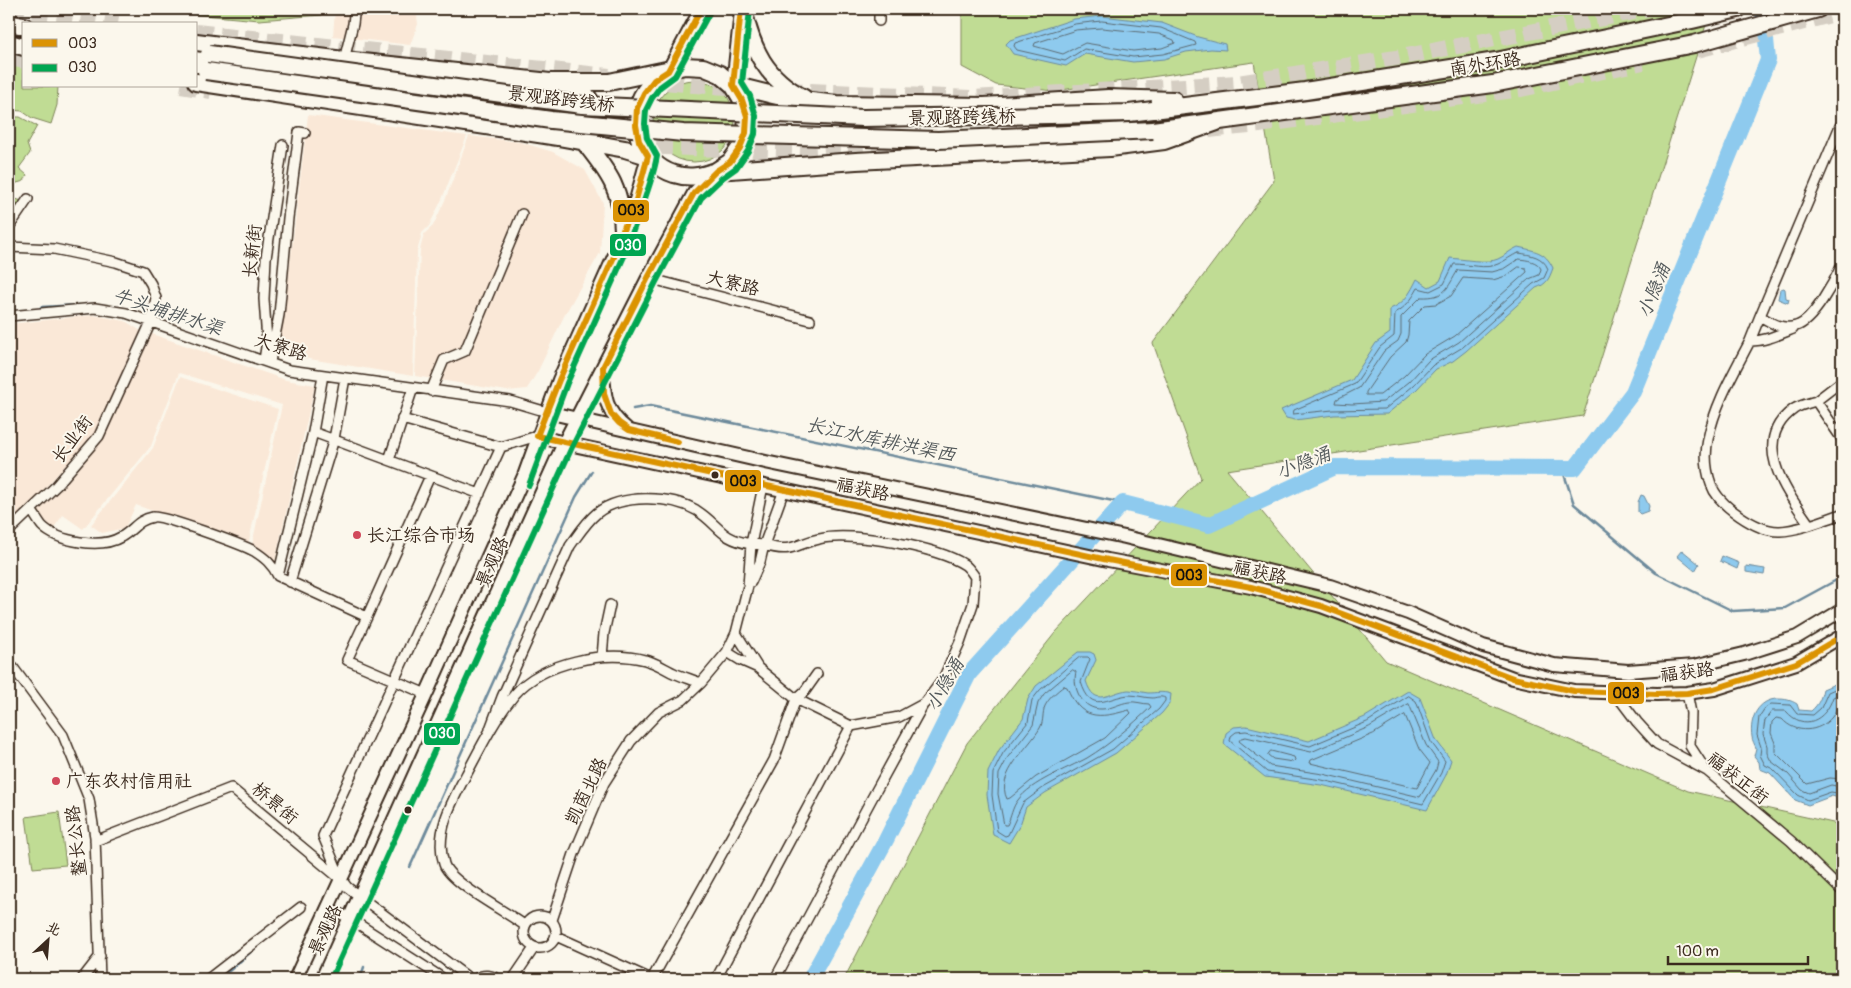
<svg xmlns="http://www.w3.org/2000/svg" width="1851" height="988" viewBox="0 0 1851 988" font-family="Pangolin,'LXGW WenKai TC',sans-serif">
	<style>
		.built { fill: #fae8d7 }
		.green { fill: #c0dc94; stroke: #7e8359 }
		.water { fill: #8ecaee; stroke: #6d8a9b }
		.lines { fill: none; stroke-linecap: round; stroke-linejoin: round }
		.shore { stroke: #5c6a71; stroke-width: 1 }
		.stream { stroke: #6d8a9b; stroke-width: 2.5 }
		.river { stroke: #8ecaee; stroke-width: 16 }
		.highway-tunnel { stroke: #d5cec3; stroke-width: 16; stroke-dasharray: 16 8; stroke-linecap: butt }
		.street-casing { stroke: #3b2a1e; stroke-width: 12 }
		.secondary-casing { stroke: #3b2a1e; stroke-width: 16 }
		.highway-casing { stroke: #3b2a1e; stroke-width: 20 }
		.street { stroke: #fbf7ec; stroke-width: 9 }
		.secondary { stroke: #fbf7ec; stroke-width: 12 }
		.highway { stroke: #fbf7ec; stroke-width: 16 }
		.highway-bridge-casing { stroke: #3b2a1e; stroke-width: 20; stroke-linecap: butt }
		.highway-bridge { stroke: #fbf7ec; stroke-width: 16 }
		.bus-1-casing { stroke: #fbf7ec; stroke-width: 10 }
		.bus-2-casing { stroke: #fbf7ec; stroke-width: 10 }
		.bus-1 { stroke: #db9304; stroke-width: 6 }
		.bus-2 { stroke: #00a651; stroke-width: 6 }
		.bus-dot { fill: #3b2a1e; stroke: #fbf7ec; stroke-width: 2 }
		.poi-dot { fill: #d1495b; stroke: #fbf7ec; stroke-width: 2 }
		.labels { text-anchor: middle; stroke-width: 4; stroke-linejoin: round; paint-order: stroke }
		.street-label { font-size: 18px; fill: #3b2a1e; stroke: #fbf7ec }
		.poi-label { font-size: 18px; fill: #3b2a1e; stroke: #fbf7ec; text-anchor: start }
		.water-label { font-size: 19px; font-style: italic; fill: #545a5c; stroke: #fbf7ec }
		.line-badge { stroke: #fbf7ec; stroke-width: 2 }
		.badge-label { font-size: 14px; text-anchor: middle; font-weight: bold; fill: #fff }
		.pale-badge-label { font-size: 14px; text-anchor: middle; font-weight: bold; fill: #111 }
	</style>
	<rect width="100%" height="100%" fill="#fbf7ec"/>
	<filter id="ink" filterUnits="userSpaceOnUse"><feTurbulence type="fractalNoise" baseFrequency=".02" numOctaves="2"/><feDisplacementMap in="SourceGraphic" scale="10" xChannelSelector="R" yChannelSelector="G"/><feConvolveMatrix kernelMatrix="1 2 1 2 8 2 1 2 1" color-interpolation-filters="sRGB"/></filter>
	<g filter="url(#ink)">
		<path class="built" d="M335,9H416L418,24L410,45L333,36Z
			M308,115L467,136L442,199L429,226L422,233L417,252L413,376L279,354Z
			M469,136L520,142L553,152L585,170L603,203L600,253L565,314L538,371L527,389L507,391L415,376L420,250L424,234L433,226L446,198Z
			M93,315L125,321L141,331L95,433L28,507L9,525V324Z
			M152,334L286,380L315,385L275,562L252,545L282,405L179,373L151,446L83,529L63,515L53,529L35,510L102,438Z
			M180,377L278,409L248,545L136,505L125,528L102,533L91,525L153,448Z"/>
		<path class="green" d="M135,9H323L322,15L259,20Z
			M962,9H1711L1583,416L1227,470L1386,661L1688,791L1842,825V979H844L967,743L1055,633L1201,478L1153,343L1274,181L1254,62L1054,91L996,85L962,67Z
			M9,62L24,65V86H58L57,105L51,124L32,118L22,111L9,110Z
			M653 121a41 41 0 1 1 82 0a41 41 0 1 1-82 0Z
			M9,117H20L37,126L27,144L30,153L19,168L27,175L24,181L10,185L9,196Z
			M9,197L22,201L9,219Z
			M59,812L66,865L33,868L26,817Z"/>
		<path class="water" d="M1102,16L1162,23L1198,37L1225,44L1226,50L1211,49L1186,52L1164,59L1133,62L1085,54L1066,66L1013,54L1006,44L1010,40L1074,19Z
			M1518,247C1535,251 1545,251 1553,268C1549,279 1547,284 1536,288L1466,351L1453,361L1436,369L1416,390L1387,414L1334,415L1295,420L1286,418L1281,410L1352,380L1376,343L1390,333V309C1405,303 1410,293 1417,279L1429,287L1440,281L1450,258C1462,259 1488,264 1498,259C1505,256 1510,250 1518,247Z
			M1784,288L1785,289L1786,298L1789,299L1788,303L1778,299L1780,289Z
			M1641,495L1644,496L1649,506L1648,511L1640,514L1638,512V502Z
			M1682,550L1699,564L1695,571L1677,556Z
			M1722,556L1739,563L1737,569L1720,561Z
			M1746,566L1765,569L1764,575L1746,572Z
			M1078,652H1090L1094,654L1096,660L1086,681C1095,709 1109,692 1128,690C1134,690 1141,692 1148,693C1156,693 1162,691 1171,694L1170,703L1162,713L1116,753L1045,793L1026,807L1020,825L1009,843L993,835L987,795L988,772L999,750L1023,719L1028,699L1036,686Z
			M1842,681V799L1832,796L1808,805L1795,800L1770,773L1760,769L1759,762L1754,756L1756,748C1755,745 1752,740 1752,737C1749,719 1758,699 1778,699C1785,699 1791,700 1797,704L1799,710L1811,711C1819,704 1821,698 1823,689Z
			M1408,691L1420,698L1436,740L1451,760L1446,775L1427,810L1321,785L1265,777L1224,744L1226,733L1234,727L1246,726L1309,741L1365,717Z"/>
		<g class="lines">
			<path class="shore" d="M1102,21L1161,28L1195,42L1196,45L1163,54L1133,57L1084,49L1065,61L1017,50L1014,46L1015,43L1075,24Z
				M1102,28L1159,34L1174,40L1175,43L1162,48L1133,51L1085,43L1063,54L1034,46L1035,43L1076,30Z
				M1519,253C1531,255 1543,256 1548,269L1544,278L1533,284L1463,347L1433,365L1413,386L1385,409L1333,410L1293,414L1294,410L1355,384L1380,347L1394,336L1395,313C1406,307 1412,299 1418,288L1430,291L1444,284L1454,264C1468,264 1486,270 1498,264C1506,261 1511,255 1519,253Z
				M1519,259C1527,260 1538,261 1541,269L1539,275L1529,279L1459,342L1429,360L1409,382L1383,402L1352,404L1336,403L1337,399L1359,388L1384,351L1398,341L1401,334V317L1421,297C1446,298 1447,288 1458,270L1492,272L1503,269Z
				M1519,267L1526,268L1527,272L1455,336L1425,354L1404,376L1380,395H1366V392L1390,357L1406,342L1408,335L1409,321L1425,305L1436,304L1451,296L1463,278L1493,280L1506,276Z
				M1080,657H1088L1090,659L1081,682C1091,715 1107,697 1129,695C1137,695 1145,698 1153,698C1158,697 1161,696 1165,698V701L1159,709L1113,749L1043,788L1023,803L1008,835L1005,836L997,831L992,795L993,773L1003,753L1028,722L1032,700L1040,690Z
				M1073,670L1076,672C1072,688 1082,710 1102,709C1111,709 1120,703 1129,702C1135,701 1143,704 1149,704L1151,707C1131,726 1110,744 1087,758C1067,769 1031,782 1018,800C1012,807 1011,818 1007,825H1004L998,794L999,774L1008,757L1033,725L1038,703L1044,694Z
				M1064,686L1067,687C1080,720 1098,719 1129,710L1131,713L1105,738L1036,777L1010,798L1007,799C995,774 1029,748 1040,728C1044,721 1042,713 1045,706C1049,698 1057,691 1064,686Z
				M1842,686L1828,692L1821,708L1813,715L1797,714L1790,705L1771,704L1765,708L1759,717L1757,735L1761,747L1760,755L1765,765L1773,769L1798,795L1808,800L1831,792L1842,794
				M1842,693L1833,697C1826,720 1804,732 1786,711H1772L1765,720L1763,734L1767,746V753L1771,761L1788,774L1802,790L1809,793L1831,785L1842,787
				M1409,696L1416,701L1431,742L1445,761L1441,773L1423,804L1322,780L1267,772L1230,741L1231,736L1236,732L1246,731L1310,746L1367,722Z
				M1842,701C1837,705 1836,712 1832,717C1819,733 1795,734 1782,719L1776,718L1772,722L1771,733L1775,743V752L1807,784L1830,778L1842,779
				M1409,704L1426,745L1438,762L1436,770L1420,797L1323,774L1270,766L1239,741L1241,738L1246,737L1311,752L1369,727Z
				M1405,715L1419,749L1430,763L1417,788L1310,763L1311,760L1373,734Z
				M1271,751L1294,757L1295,760L1293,762L1273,759L1268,755Z"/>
			<path class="stream" d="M95,304L121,308
				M41,307L79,305
				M633,409L650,406L1123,503
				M1562,468L1574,504L1656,573L1733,611L1785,608L1842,577
				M410,867L576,497L592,471
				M220,979L254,949
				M360,979L364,967"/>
			<path class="river" d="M810,979L886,840L969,674L1123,503L1209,525L1335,467L1575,468L1633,392L1768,60L1763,9"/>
			<path class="highway-tunnel" d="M9,10L118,24
				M196,32L609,76
				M1697,50L1842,12
				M9,58L24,61
				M643,80L694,85L744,88
				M181,86L211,91
				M786,90L972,98L1238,83L1396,58L1649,9
				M1209,130L1259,125L1521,89L1643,62
				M632,146L810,152L947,147
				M987,146L1042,144"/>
			<defs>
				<path id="street" d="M879,9V21
					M344,60L353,24L354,15
					M1840,126L1760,316C1771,323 1782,330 1796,326C1813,322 1835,280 1842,265
					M9,227L28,199
					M9,247L54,249L116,262L143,271L151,284L156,298L151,322L99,436L56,486L9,531
					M648,278L810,320
					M9,316L95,308L126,313L289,370L510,401L547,412
					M1760,316L1750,341C1765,341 1778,335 1793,329
					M1750,341C1734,372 1715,404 1708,439C1705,453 1706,470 1711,484C1718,505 1757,532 1780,531C1801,530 1823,520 1842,514
					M264,360L267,341L264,299L266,258L283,145
					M270,362L279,315L288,218L299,132L305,133
					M323,375L313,432L480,494
					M431,391L444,360L465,351L522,214
					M1816,401L1842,381
					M402,419L501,447
					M389,460L413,388
					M763,486L751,544L764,545L784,490
					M31,510C35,515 38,521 42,526C58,542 101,549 121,537C134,530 137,520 153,517C162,515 243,545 254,551C265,558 272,564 278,576L367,617L430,476
					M1809,524C1786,491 1749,441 1794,409C1800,405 1809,403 1816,401L1842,439
					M278,576L313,432
					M290,582L334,439L345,378
					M367,617L347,660L426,694
					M736,633L758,668L796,699L851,726L899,717L925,703L943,679L960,642L973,604L975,577C972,573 969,568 965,565C938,547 851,531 819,539C794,544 793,554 764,545L760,562L751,582
					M727,652L740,660L758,668
					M602,657L604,633L610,605
					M9,662L63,735L89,799L95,837L100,979
					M1615,693L1637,722L1657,744L1707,771L1791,841L1842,891
					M1687,693L1691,713L1690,746L1705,769
					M490,729L502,697L570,546C578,535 586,522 597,513C621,494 670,495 696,510C720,525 719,539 751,544L748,586L736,633L727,652L701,683L683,700L659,712L631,741L604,783L574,854L552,920
					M95,841L231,788L338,877
					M325,912H337L349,918L444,979
					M524 932a16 16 0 1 1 32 0a16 16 0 1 1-32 0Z
					M524,925C507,912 450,883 444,864C434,833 452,801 466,775C481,747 495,718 515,694C543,662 605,650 645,660C656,662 666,670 676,674C684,677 693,680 701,683
					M556,936L651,979
					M82,979L100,956
					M208,979L301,907
					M470,979L347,887L341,879L323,836L501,447L537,436
					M475,979C483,974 491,975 498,979
					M513,979L534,948
					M652,979L774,760L796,699L805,691L817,674
					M716,979L851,726
					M775,979L871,800L924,703"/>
				<path id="secondary" d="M668,71L701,9
					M733,85L741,11
					M603,370C604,396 605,412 627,429
					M547,412L770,463L1125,537L1330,586L1408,613L1483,646L1554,665L1628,671L1694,666L1744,654L1797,637L1842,610
					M537,436L564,443L1108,560L1251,587L1321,606L1513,678L1574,691L1657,694L1687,693L1714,689L1796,663L1842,636
					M295,979L429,688L524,476L559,380L617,250L623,230L636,200L648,156
					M322,979L564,443L648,278L694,193L715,172"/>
				<path id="highway" d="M743,9C752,49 765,78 804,98
					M9,23L24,26
					M196,42L344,60L550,82H609L685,66L703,67L720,74L733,85L742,100L747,116L746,133L740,148L730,162L716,171
					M9,43L24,47
					M668,71C659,77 651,82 645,91C625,120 641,164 674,174C689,179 702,176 716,171L856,161L1110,148L1164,141L1217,122
					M196,82L558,137L625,149L648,156
					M733,85L785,98L837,104L984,106L1108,98L1174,100
					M565,86C587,91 589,96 597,116L591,132L587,133
					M1153,110L1305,91L1496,61L1692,20L1738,9
					M1153,130L1493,84L1694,44L1818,9
					M585,143C609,173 622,191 623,230"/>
			</defs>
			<use href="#street" class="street-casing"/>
			<use href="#secondary" class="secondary-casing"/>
			<use href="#highway" class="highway-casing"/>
			<use href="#street" class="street"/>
			<use href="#secondary" class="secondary"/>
			<use href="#highway" class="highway"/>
			<defs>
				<path id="highway-bridge" d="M209,54L582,105L863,118L1050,115L1129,113L1153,110
					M206,71L551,120L683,133L938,140L1153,130"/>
			</defs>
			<use href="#highway-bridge" class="highway-bridge-casing"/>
			<use href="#highway-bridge" class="highway-bridge"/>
			<defs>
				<path id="bus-1" d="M701,9L668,71L654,80L644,93L637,108L636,125L639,141L648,156L636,200L623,230L617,250L559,380L537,436L1108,560L1251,587L1321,606L1513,678L1574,691L1657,694L1687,693L1714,689L1796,663L1842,636
					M678,442L629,430L619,423L611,414L604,394L603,367L648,278L694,193L716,171L730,162L740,148L746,133L747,116L742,100L733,85L741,9"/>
				<path id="bus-2" d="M529,485L567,383L625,254C635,221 651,190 657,156L647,138L645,124L646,110L652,98L660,87L675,76L709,13
					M331,979L572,447L656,282L701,198L722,178L736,168L748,151L755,134L756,116L750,96L742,83L750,10"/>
			</defs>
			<use href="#bus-1" class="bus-1-casing"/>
			<use href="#bus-2" class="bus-2-casing"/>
			<use href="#bus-1" class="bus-1"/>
			<use href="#bus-2" class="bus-2"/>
		</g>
	</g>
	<g class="bus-dot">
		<circle cx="715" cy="475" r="4.5"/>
		<circle cx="408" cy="810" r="4.5"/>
	</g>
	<g class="poi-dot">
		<circle cx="357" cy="535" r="5"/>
		<circle cx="56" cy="781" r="5"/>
	</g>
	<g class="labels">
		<g class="street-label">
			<text transform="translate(1485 64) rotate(-9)" y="6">南外环路</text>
			<text transform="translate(561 99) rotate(7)" y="6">景观路跨线桥</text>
			<text transform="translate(962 117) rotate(-1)" y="6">景观路跨线桥</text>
			<text transform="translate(252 251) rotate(-84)" y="6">长新街</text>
			<text transform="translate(733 283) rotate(14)" y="6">大寮路</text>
			<text transform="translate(281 347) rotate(17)" y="6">大寮路</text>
			<text transform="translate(72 439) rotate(-53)" y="6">长业街</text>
			<text transform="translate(863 489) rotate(12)" y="6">福获路</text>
			<text transform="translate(492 562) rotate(-66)" y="6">景观路</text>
			<text transform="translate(1260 572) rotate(13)" y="6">福获路</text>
			<text transform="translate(1687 672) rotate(-7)" y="6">福获路</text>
			<text transform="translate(1738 778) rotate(38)" y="6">福获正街</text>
			<text transform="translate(586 791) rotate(-64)" y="6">凯茵北路</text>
			<text transform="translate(275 803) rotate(40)" y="6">桥景街</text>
			<text transform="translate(76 841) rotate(-96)" y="6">鳌长公路</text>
			<text transform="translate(325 930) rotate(-65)" y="6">景观路</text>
		</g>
		<g class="poi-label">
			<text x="367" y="541">长江综合市场</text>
			<text x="66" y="787">广东农村信用社</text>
		</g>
		<g class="water-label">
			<text transform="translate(1653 290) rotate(-68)" y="7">小隐涌</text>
			<text transform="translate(168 311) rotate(18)" y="7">牛头埔排水渠</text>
			<text transform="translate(881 439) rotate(12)" y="7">长江水库排洪渠西</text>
			<text transform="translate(1303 462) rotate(-21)" y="7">小隐涌</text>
			<text transform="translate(944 684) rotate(-60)" y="7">小隐涌</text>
		</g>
	</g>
	<g class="line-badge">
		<rect x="612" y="199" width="38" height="24" rx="5" fill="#db9304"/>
		<rect x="609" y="233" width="38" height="24" rx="5" fill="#00a651"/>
		<rect x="724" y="469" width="38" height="24" rx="5" fill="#db9304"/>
		<rect x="1170" y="563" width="38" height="24" rx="5" fill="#db9304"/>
		<rect x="1607" y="681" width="38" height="24" rx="5" fill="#db9304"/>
		<rect x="423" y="722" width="38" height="24" rx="5" fill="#00a651"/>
	</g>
	<g class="badge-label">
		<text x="628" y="250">030</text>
		<text x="442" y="738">030</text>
	</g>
	<g class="pale-badge-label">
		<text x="631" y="215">003</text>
		<text x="743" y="486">003</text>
		<text x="1189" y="580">003</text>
		<text x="1626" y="698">003</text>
	</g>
	<rect width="1851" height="988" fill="none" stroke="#fbf7ec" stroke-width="30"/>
	<rect x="15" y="15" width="1821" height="958" fill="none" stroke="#3b2a1e" stroke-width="2" filter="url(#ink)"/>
	<rect x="22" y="22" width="175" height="65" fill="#fbf7ec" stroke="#aea59a"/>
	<rect x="32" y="39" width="25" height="8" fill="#db9304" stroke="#aea59a"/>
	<text x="68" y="48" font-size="15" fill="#3b2a1e">003</text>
	<rect x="32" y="64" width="25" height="8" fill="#00a651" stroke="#aea59a"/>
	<text x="68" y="72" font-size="15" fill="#3b2a1e">030</text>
	<g transform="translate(48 940) rotate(26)" stroke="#fbf7ec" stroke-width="4" paint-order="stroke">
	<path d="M0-4L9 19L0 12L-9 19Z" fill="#3b2a1e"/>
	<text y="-8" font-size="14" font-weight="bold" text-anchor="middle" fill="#3b2a1e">北</text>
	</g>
	<path d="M1668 956v8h140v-8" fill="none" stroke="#3b2a1e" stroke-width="2.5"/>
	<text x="1676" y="956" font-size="15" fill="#3b2a1e" stroke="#fbf7ec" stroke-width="4" paint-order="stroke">100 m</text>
</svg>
